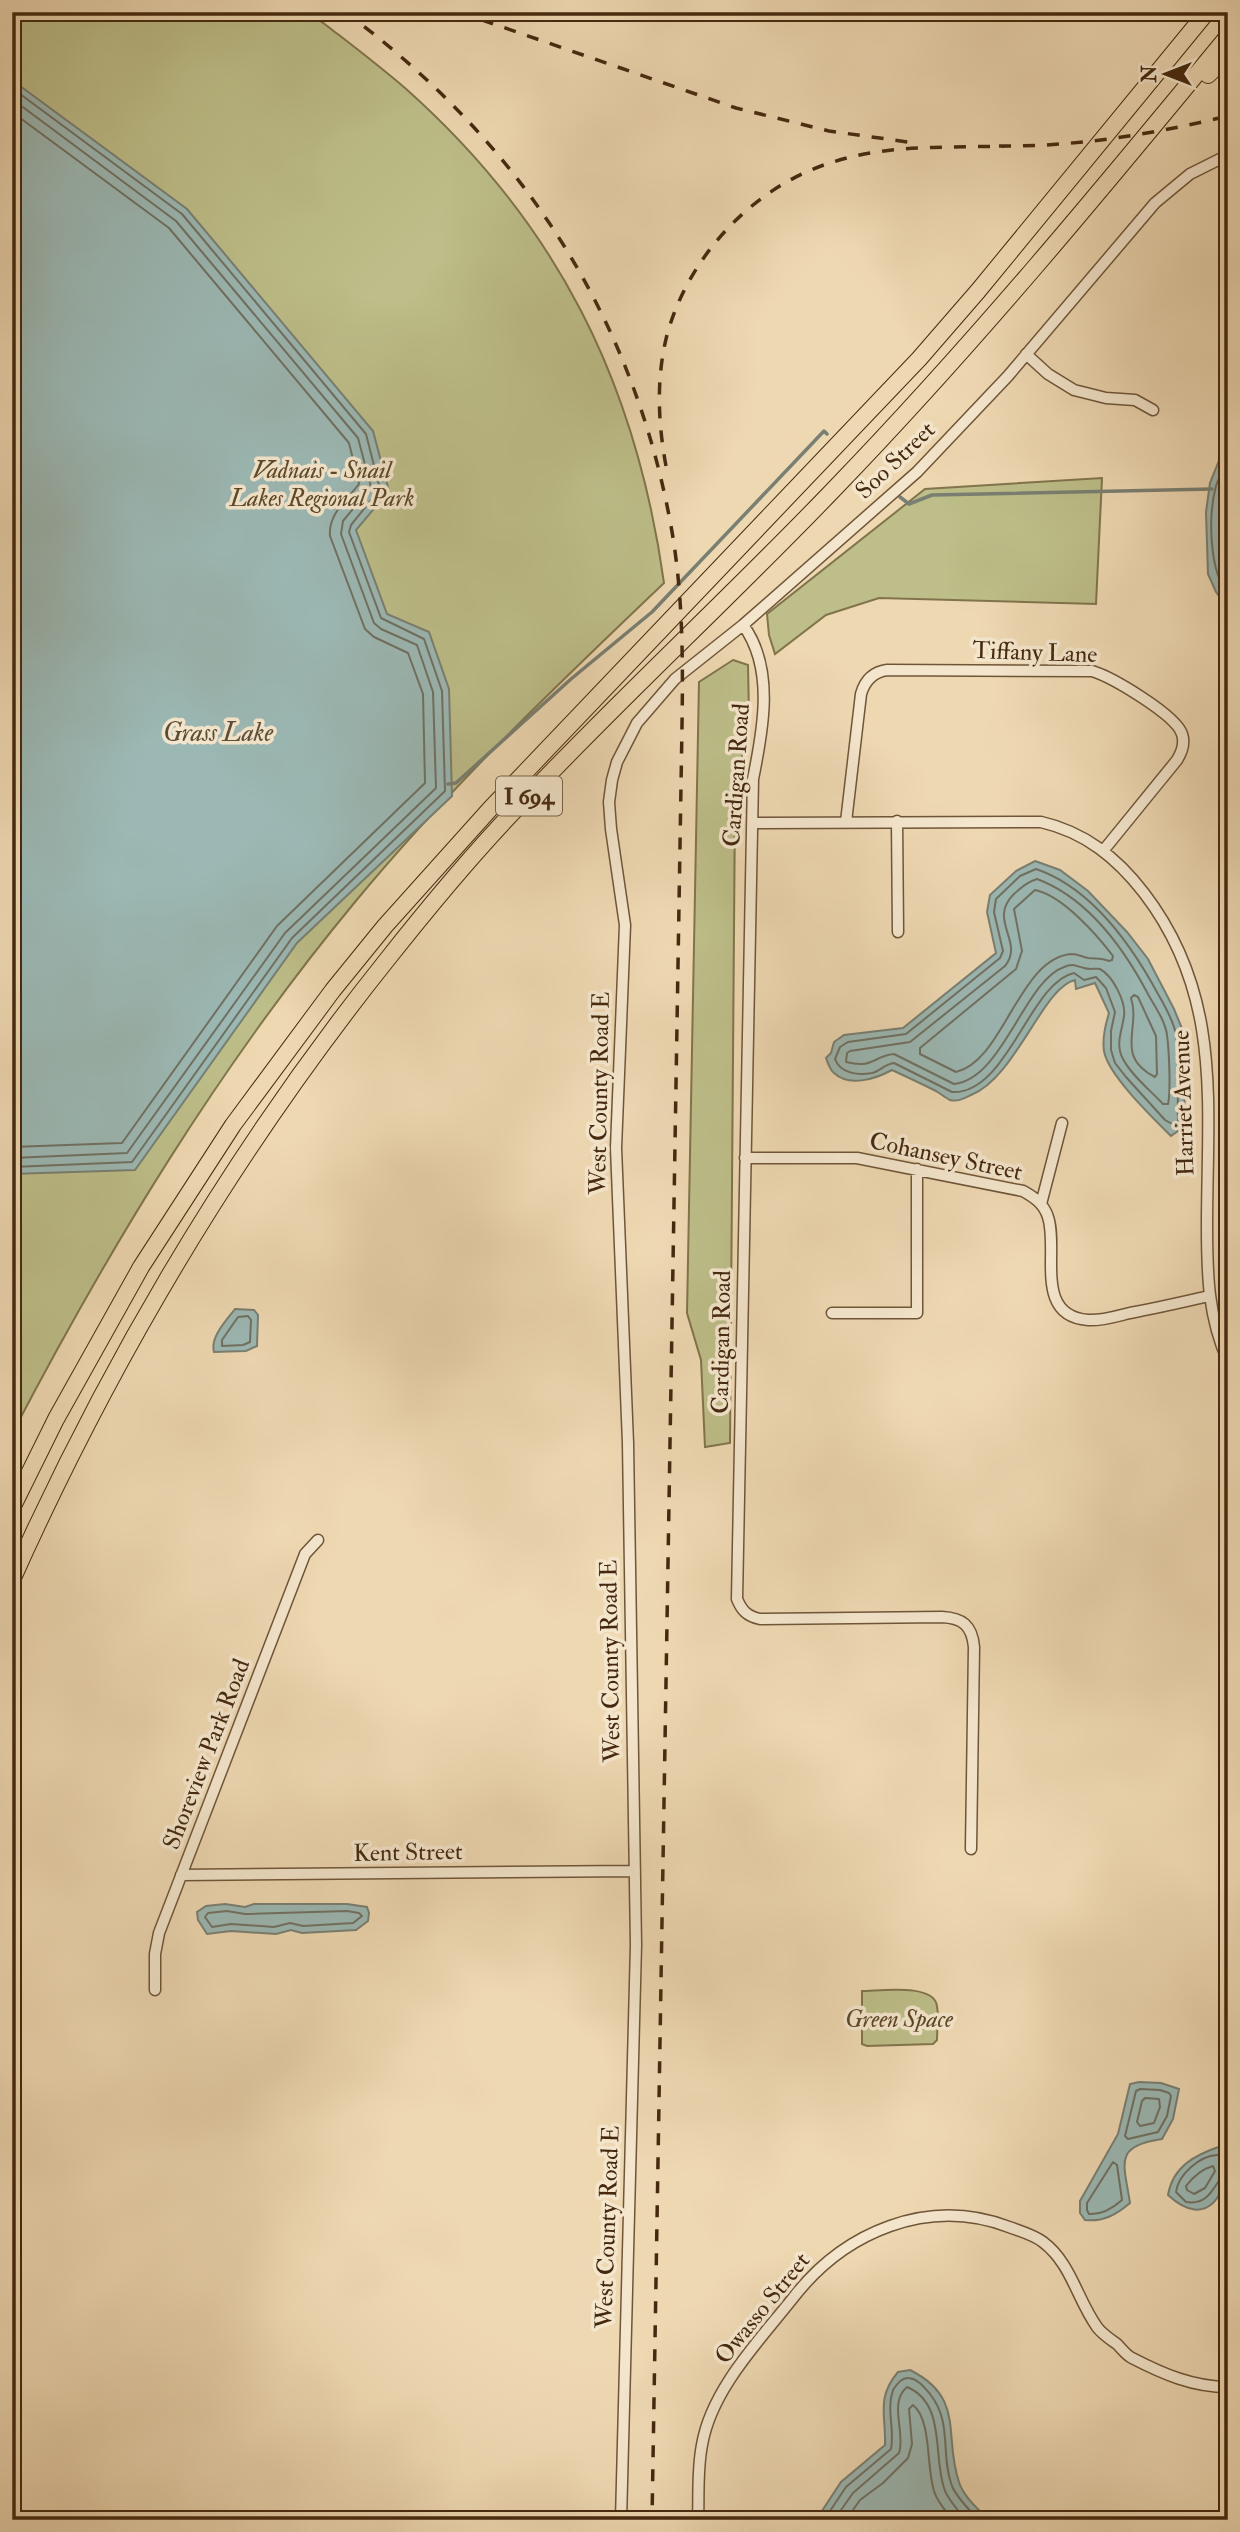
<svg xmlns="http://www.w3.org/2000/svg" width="1240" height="2532" viewBox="0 0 1240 2532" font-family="'IM FELL Double Pica',serif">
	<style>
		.green { fill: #bdbe89; stroke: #81744c; stroke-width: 2 }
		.water { fill: #9bb8b4; stroke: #797f72; stroke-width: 2 }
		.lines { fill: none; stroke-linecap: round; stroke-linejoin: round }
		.shore { stroke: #707062; stroke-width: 2 }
		.stream { stroke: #797f72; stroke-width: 3.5 }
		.minor-casing { stroke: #6f5538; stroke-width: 13 }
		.highway-casing { stroke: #45290f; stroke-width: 18 }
		.minor { stroke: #f4e6cd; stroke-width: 10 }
		.highway { stroke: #eed8b2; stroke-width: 16 }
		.rail { stroke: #45290f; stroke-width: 3.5; stroke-dasharray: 12 12; stroke-linecap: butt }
		.labels { text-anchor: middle; stroke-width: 7; stroke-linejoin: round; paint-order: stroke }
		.shield { fill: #f4e6cd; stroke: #7a6248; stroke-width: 2 }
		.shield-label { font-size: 23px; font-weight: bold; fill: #45290f }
		.street-label { font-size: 24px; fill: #45290f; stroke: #f4e6cd }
		.park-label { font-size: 24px; font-style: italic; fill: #5d4727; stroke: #f4e6cd }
		.water-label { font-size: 26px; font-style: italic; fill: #5a4d38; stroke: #f4e6cd }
	</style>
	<rect width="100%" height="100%" fill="#eed8b2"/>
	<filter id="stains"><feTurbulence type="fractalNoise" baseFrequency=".00286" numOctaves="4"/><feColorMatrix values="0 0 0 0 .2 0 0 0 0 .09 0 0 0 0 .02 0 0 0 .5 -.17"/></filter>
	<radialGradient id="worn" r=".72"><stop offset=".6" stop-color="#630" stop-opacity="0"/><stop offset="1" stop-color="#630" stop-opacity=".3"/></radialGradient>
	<path class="green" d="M12,12C90,12 168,12 245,12C258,12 299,9 308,14C319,18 329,28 339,35C361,52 383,69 405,88C557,223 636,382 664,583C557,685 450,787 355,902C220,1065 110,1246 12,1434Z
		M1102,478L1096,604L879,598L826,615L775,654L769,635L767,614L925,489Z
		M733,660L748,665L749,716L735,801L730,1443L705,1447L701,1360L687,1313L699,682Z
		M862,1991C880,1991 934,1983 937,2006C939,2017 937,2029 937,2040L933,2044L867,2046L862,2044Z"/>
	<path class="water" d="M12,80L187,209L373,431L389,491L356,530L387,614L429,632L449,689L452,796L297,943L135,1170L12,1174Z
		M1228,438V608L1216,592L1208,574L1206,512L1210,483Z
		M1035,861L1060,870L1088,891L1127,932L1148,959L1174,1009L1183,1031L1185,1126L1171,1136C1153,1118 1108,1075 1104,1051C1102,1038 1105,1026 1109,1013L1095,983L1076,989L1075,980C1043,987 1016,1077 971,1095C965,1098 958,1102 950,1100C946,1098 941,1094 936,1091C922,1084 907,1077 892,1070C877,1078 850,1088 834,1073C830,1070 828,1063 826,1058L831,1053L834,1042L844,1035L903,1028L996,953L987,912L990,895L1016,871Z
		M235,1309L254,1310L258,1315L257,1346L246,1351L214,1352C210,1337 226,1321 235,1309Z
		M225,1904L245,1907L254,1904H347L367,1907L369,1913L368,1921L356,1930L302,1933L291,1930L276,1934L231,1931L207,1934L198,1920L197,1912L206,1906Z
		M1139,2082L1161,2083L1179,2089L1173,2119L1162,2139C1113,2146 1124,2163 1130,2203C1116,2215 1103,2222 1085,2220L1080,2213V2201L1118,2134L1130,2084Z
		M1221,2146L1227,2152C1230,2192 1208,2232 1168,2195C1173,2166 1195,2155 1221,2146Z
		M910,2370C966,2398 943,2436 959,2482C963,2496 979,2510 989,2520H816L841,2482L885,2445C886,2415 876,2398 898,2372Z"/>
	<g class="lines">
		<path class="shore" d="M12,88L182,214L366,434L380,489L351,525L349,532L381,618L424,639L442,691L445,791L292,938L132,1162L12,1167
			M12,99L176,221L358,438L371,487L343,521L341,534L374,623L381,629L417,645L433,692L436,788L285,933L127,1153L12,1158
			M12,112L169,228L349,443L359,484C347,500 328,514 330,536L365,629L374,637L408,653L423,694L425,783L277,926L122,1143L12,1147
			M1228,460C1224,469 1219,477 1216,486C1208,516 1209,570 1228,595
			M1228,481C1218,504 1218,557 1228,579
			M1036,869C1092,888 1131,944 1158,994C1165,1006 1173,1020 1176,1034C1180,1062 1177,1092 1178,1121L1174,1125L1165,1120L1126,1077L1115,1063L1111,1050V1031L1115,1012L1106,988L1096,977L1084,980L1074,973C1030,982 1007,1095 952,1092L894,1063C885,1064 880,1071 872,1073C858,1076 840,1073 835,1059L840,1047L848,1042L906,1034L1000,958L1003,951L994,912L996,899L1020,876Z
			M1037,879C1088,898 1125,950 1149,996C1156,1008 1165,1021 1167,1035C1169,1050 1171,1091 1168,1104H1163C1150,1090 1132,1076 1123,1059C1115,1044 1122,1031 1124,1016C1126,1002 1113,976 1100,969C1095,968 1089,970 1084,968C1076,966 1073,963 1064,967C1024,981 1003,1079 954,1084L894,1054C873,1056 874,1069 846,1062L847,1053L850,1051L910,1042L1005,966C1025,942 987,920 1014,894C1022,887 1027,882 1037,879Z
			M1035,890C1062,895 1097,935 1113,956L1112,960L1109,961C1101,958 1096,959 1088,958C1082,957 1078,954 1072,954C1019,957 1004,1061 956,1072L920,1054V1048L1016,969L1022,951L1014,909Z
			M1134,995L1138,997L1156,1036L1157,1074L1155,1077C1114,1056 1141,1028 1131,998Z
			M248,1316L251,1320L250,1342L243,1345L222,1346V1340L238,1317Z
			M227,1911L245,1914L347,1911L359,1913L362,1916L353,1923L303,1926L290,1923L274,1927L231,1924L212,1927L205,1917L208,1913Z
			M1140,2089L1160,2090L1169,2093L1171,2096L1167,2116L1158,2132L1128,2139L1125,2136L1136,2091Z
			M1145,2098L1159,2099L1160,2107L1154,2123L1140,2126L1137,2122L1142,2101Z
			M1228,2157C1224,2156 1220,2154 1217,2155C1199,2156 1178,2175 1176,2192L1186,2202C1205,2205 1211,2193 1220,2179L1228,2177
			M1113,2162L1117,2165L1122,2200C1113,2208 1102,2215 1089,2214L1087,2210V2203Z
			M1213,2166L1215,2171L1205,2188L1194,2194L1187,2190L1186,2186C1193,2177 1202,2169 1213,2166Z
			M824,2520L846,2487L891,2449C895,2429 886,2410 893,2390C896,2385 902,2377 909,2378C918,2379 924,2387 930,2394C953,2423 940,2455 952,2486C957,2498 970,2511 979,2520
			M834,2520L853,2493L899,2453C906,2433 888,2403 907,2387C946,2403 933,2456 944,2488C947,2499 959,2511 966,2520
			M846,2520L860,2500L883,2483L908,2458L912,2444L909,2409L913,2405C932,2420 926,2467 934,2491C937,2502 946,2511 953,2520"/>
		<path class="stream" d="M900,497L909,504L932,495L1212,489
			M448,784L456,783L571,679L652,612L824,431L827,434"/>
		<defs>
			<path id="minor" d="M1026,354L1048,374L1074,390L1106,398L1135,400L1153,410
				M743,625C775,668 763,730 753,779L737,1599C742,1611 747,1616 760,1619L942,1617C962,1618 972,1625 974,1647L971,1849
				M897,821L898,932
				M846,822L861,694C865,680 873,672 887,670L1092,671C1112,677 1176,715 1182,734C1185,743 1182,752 1177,760L1103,851
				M753,823L1041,822C1085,832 1117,858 1144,893C1223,996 1207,1104 1207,1226C1207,1273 1208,1318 1228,1361
				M745,1158H857L1023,1191C1034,1197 1044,1204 1048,1217C1059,1250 1033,1316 1088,1320C1102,1321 1117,1316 1130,1313C1157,1308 1183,1302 1209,1296
				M1041,1204L1062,1123
				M832,1313H917V1169
				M181,1875L635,1871
				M155,1990V1954L159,1933L305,1554L318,1540
				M621,2520L636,1945L628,1443L616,1148L625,925L611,829L609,802L612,780L617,762L637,723L675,679L743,625L917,472L1008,376L1155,203L1190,174L1228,155
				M698,2520C699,2495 697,2470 702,2445C711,2390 759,2341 793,2298C844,2232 928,2196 1009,2227C1020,2231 1034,2235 1043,2242C1071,2263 1077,2299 1097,2327C1102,2334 1110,2339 1117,2344C1122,2349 1126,2355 1132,2358C1163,2374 1193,2387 1228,2387"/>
			<path id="highway" d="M1208,75L1228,55
				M12,1508L56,1419L141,1267L233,1125L333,990L385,926L490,809L919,359L978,291L1207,12
				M12,1580C111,1359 235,1150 386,961C427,909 469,858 515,810C619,699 732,596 837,486C975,343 1102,189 1228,36"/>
		</defs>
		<use href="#minor" class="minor-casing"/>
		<use href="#highway" class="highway-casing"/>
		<use href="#minor" class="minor"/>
		<use href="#highway" class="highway"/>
		<path class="rail" d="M345,12C518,140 632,312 671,526C683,592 683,659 682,726L652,2520
			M459,12L736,108L829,131L908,142
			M999,146C1076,147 1153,134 1228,116
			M666,466C658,423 656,378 667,335C689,255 754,186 833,162C888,144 949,148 1006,146"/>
	</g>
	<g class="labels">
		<rect class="shield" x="496" y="776.5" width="66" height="39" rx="5"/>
		<g class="shield-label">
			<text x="529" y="804">I 694</text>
		</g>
		<g class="street-label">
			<text transform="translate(895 460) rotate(-44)" y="8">Soo Street</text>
			<text transform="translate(1035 652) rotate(2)" y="8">Tiffany Lane</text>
			<text transform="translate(736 775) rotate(-86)" y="8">Cardigan Road</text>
			<text transform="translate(599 1093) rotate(-89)" y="8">West County Road E</text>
			<text transform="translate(1183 1103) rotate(-92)" y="8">Harriet Avenue</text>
			<text transform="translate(946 1156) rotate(12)" y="8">Cohansey Street</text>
			<text transform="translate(721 1342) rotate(-89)" y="8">Cardigan Road</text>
			<text transform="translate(610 1661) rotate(-91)" y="8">West County Road E</text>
			<text transform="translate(206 1754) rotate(-69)" y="8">Shoreview Park Road</text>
			<text transform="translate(408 1852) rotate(-1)" y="8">Kent Street</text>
			<text transform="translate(607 2227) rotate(-88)" y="8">West County Road E</text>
			<text transform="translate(762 2308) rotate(-51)" y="8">Owasso Street</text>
		</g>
		<g class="park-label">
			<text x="322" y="478">Vadnais - Snail<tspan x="322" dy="28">Lakes Regional Park</tspan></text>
			<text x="899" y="2027">Green Space</text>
		</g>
		<g class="water-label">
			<text x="218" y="741">Grass Lake</text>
		</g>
	</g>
	<rect width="1240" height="2532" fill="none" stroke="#eed8b2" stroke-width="42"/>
	<rect x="14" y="14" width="1212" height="2504" fill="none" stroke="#45290f" stroke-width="3.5"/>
	<rect x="21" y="21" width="1198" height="2490" fill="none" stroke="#45290f" stroke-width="2"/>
	<g transform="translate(1166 74) rotate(270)" stroke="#f4e6cd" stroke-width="5" paint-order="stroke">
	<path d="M0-5L12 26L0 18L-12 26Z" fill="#45290f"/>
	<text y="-10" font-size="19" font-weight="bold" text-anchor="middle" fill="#45290f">N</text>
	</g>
	<rect width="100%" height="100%" filter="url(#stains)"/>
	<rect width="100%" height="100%" fill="url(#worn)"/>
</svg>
